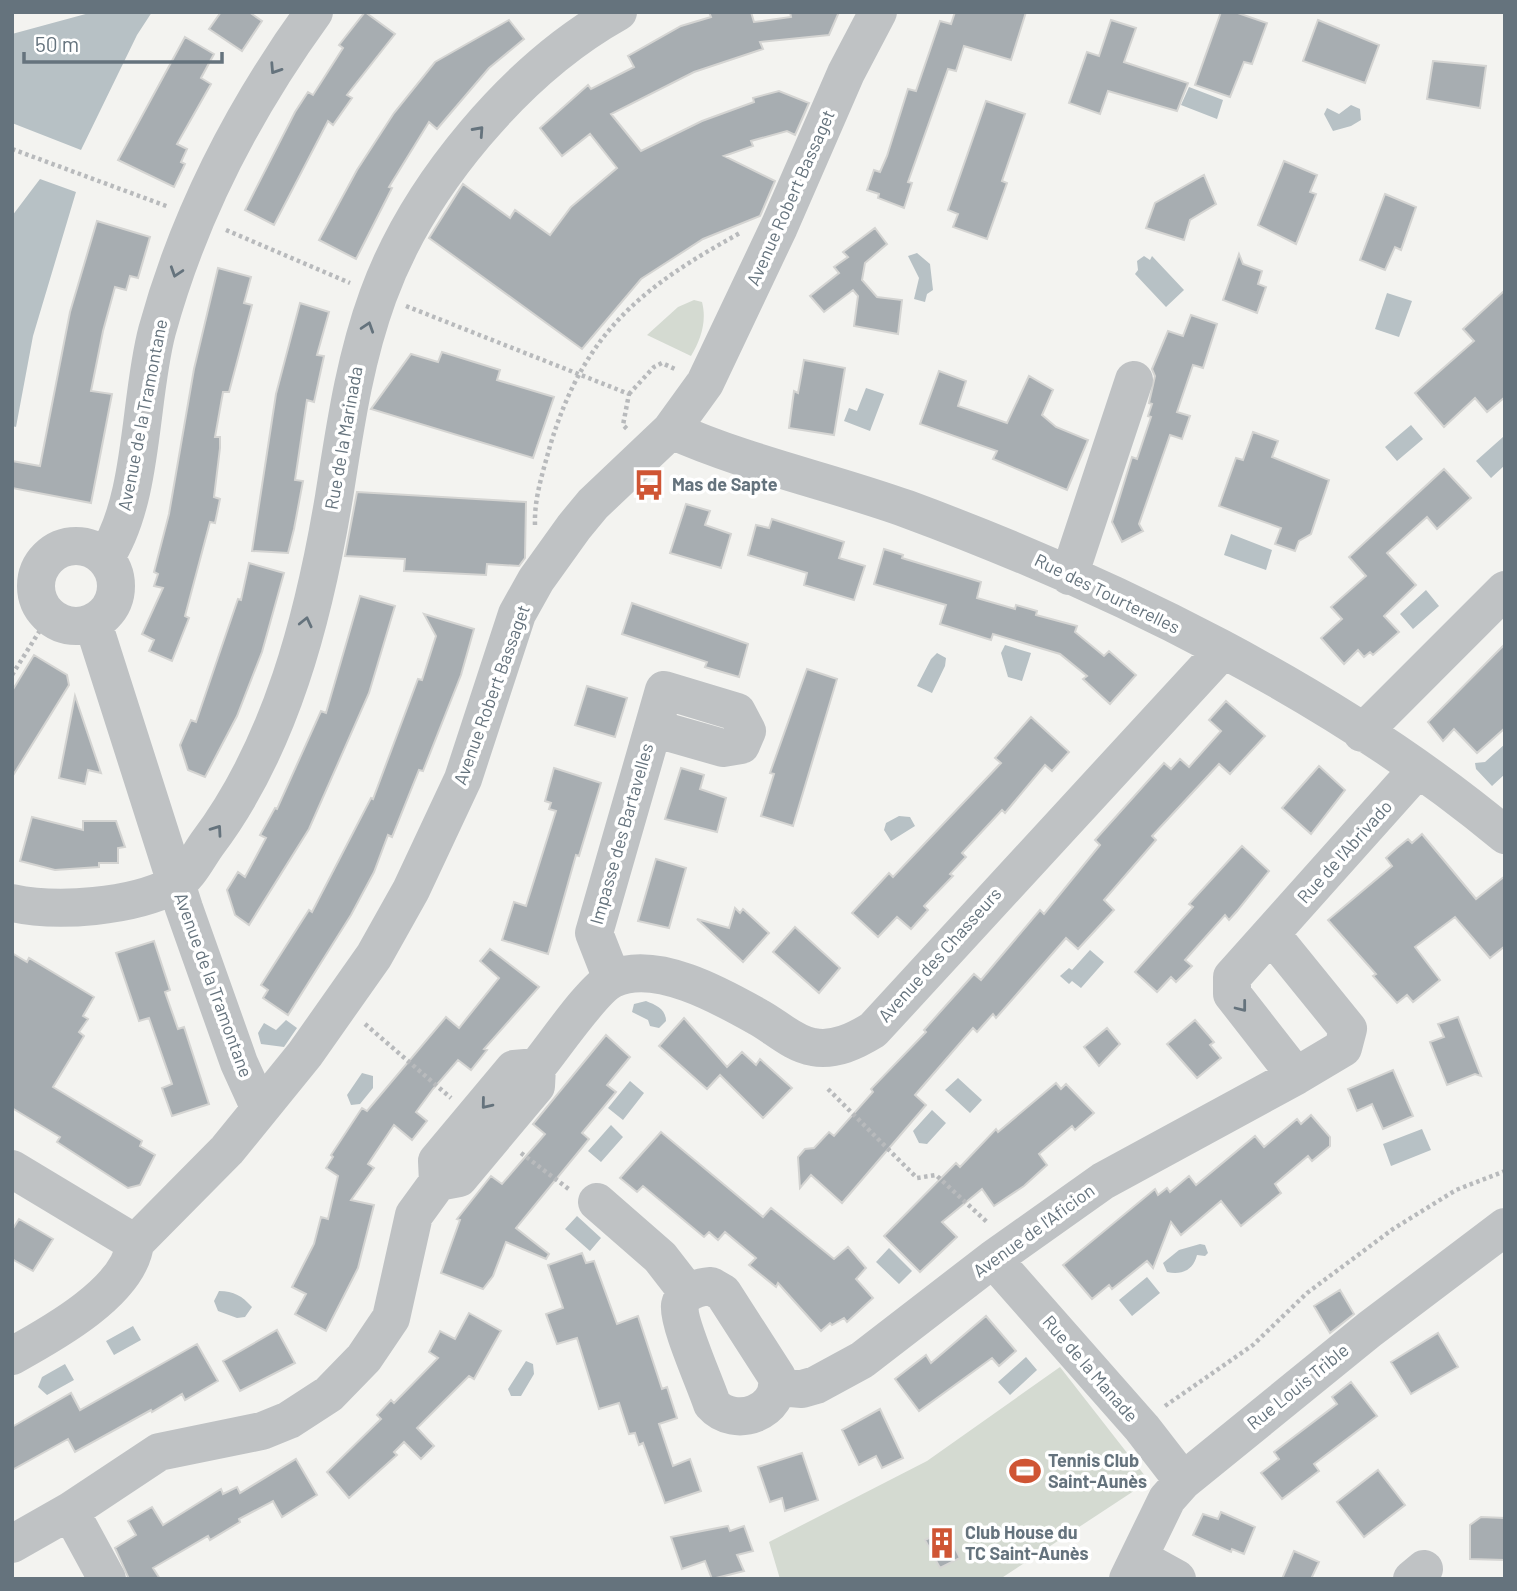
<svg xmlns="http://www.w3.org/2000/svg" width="1517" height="1591" viewBox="0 0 1517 1591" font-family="Barlow,sans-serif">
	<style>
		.green { fill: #d4dad1 }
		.water { fill: #b7c1c5 }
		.building { fill: #a7adb1; stroke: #d4d4d2; stroke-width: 2 }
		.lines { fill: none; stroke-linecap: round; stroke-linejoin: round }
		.path { stroke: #b8babc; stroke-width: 4.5; stroke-dasharray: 3.5 3.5; stroke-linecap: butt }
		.minor { stroke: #bfc2c4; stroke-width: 38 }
		.oneway { stroke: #65737d }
		.labels { text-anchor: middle; stroke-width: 7; stroke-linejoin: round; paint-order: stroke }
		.street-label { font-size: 18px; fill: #65737d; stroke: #fff }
		.poi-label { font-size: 18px; font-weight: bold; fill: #65737d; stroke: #fff; text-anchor: start }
	</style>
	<rect width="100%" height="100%" fill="#f3f3f0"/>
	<path class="green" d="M694,300L702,302C707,321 701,339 691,356L647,335L678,307Z
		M1060,1367L1149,1481L1000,1579H780L769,1542L927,1461Z"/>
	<path class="water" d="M93,12H152L137,35L81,150L12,123V34Z
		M1189,87L1223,100L1217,119L1181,105Z
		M1351,105L1360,109L1361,120L1351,126L1333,131L1324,114L1327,108L1339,114Z
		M40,179L76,192L33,336L16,427L12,426V216Z
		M917,253L930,264L933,290L927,294L925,302L914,299L919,278L908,256Z
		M1144,256L1150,260L1152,256L1184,290L1166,307L1135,274L1138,270L1137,261Z
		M1387,293L1412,301L1399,337L1375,329Z
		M866,388L884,394L870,431L844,421L849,408L857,411Z
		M1411,425L1423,439L1397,461L1385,447Z
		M1503,437L1505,465L1491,478L1476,461Z
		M1231,534L1272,550L1266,570L1224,555Z
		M1426,590L1439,606L1413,629L1400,614Z
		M1005,645L1031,653L1022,681L1008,677L1001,653Z
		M937,653L946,658L945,666L932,693L917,686L931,659Z
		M1505,744V774L1492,786L1476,769L1475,763L1485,762Z
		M899,816L910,817L915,826L891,841L884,830L886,823Z
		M1090,950L1104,962L1081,988L1072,981L1069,984L1060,976L1069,968L1072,970Z
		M646,1001C656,1005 666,1009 666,1021L659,1028L650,1026L648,1020L632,1012L634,1004Z
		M286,1020L297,1028L284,1047L261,1044L258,1033L264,1023L276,1030Z
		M362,1073L373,1076V1088L360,1104L351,1105L347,1095Z
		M958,1078L982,1100L970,1113L945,1090Z
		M630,1081L644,1093L623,1120L608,1108Z
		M932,1110L946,1123L927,1144L919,1143L913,1131Z
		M611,1125L623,1137L601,1162L588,1151Z
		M1422,1129L1431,1150L1391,1166L1383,1144Z
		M577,1216L601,1238L590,1251L565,1229Z
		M1200,1244L1205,1245L1208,1253L1205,1256L1197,1255C1193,1271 1181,1275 1167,1272L1163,1263L1179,1250Z
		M889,1248L912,1271L899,1284L876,1262Z
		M1147,1277L1160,1293L1132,1316L1119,1300Z
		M219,1291C234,1291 242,1296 252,1307L245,1317L237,1318L218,1311L214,1301Z
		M133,1326L141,1340L114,1355L106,1341Z
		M1026,1357L1037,1370L1010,1395L998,1382Z
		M526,1361L533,1364L534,1374L521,1396H511L508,1389Z
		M65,1364L74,1380L47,1395L38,1387L42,1377Z"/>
	<path class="building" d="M221,12H249L262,21L242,51L209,29Z
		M365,12L395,34L347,95L352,98L333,125L328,121L274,225L245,210L295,112L308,92L313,95L343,48L339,45Z
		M709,12H751L754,22L791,17L790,12H839L829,35L760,42L763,49L694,72L611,114L641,151L702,121L754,102L753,98L779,91L809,103L795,135L787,131L751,141L753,146L724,156L775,181L760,216L703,239L641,279L582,349L429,238L463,184L510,218L515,210L550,235L571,207L617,168L590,134L562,156L540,128L588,85L591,89L634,67L628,56L681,26L711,17Z
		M955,12H1026L1011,60L964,46L956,71L948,69L908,182L912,183L904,208L878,198L879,194L867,190L874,170L880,172L887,156L908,89L916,91L940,21L951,24Z
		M1221,12H1235L1267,23L1252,64L1244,62L1230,97L1195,85Z
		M509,20L524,39L489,68L437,129L429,122L389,187L392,188L356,259L319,240L357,170L394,113L435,62Z
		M1111,20L1136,28L1124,62L1188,83L1177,111L1108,91L1100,114L1069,103L1087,52L1099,56Z
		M1318,20L1379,45L1365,83L1303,61Z
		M185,37L214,54L201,78L211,84L177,144L187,149L181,162L185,164L174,187L118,160Z
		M1433,61L1486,66L1480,108L1427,99Z
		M986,101L1025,114L1002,181L1007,183L987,239L953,227L958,214L948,210Z
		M1284,161L1317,175L1310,192L1316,194L1296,244L1258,225Z
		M1204,175L1216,204L1190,220L1184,240L1146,228L1155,203Z
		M1385,194L1416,207L1401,250L1395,247L1385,270L1360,260Z
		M97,221L150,237L138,278L130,276L126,290L115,287L103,331L91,391L112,394L91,503L12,488V461L40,466L70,312Z
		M875,228L887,244L865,263L862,280L877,297L902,300L898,334L854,326L858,296L853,290L824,312L810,296L839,273L834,267L848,257L843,252Z
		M1239,254L1243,264L1262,271L1258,284L1266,287L1257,313L1223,300Z
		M218,268L251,277L244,303L252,305L229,392H223L215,437H220V448L214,497L220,499L215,523L210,522L185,616L189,618L172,661L149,651L154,640L142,634L163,588L154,586L158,574L154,572L169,514L194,369Z
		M1505,290V397L1487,412L1475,398L1444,427L1415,393L1474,341L1463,329Z
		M300,303L329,312L317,355L324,356L314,402L307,400L295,480L303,481L294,529L288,553L252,551L276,394Z
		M1191,315L1217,324L1203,368L1193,365L1177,412L1190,416L1182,439L1170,435L1139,524L1143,531L1122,542L1112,522L1132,457L1137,459L1151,417L1148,416L1152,404L1149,403L1155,376L1152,369L1168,331L1183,336Z
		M442,352L500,370L497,380L554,397L533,458L371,409L411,354L438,362Z
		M804,360L845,368L834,435L789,428L794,391L798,393Z
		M939,371L966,381L958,406L1007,423L1029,376L1053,390L1042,415L1056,427L1088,440L1067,490L993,459L997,451L920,424Z
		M1253,432L1278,441L1272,457L1329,480L1311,534L1299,541L1295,551L1275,544L1281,528L1219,506L1236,458L1243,460Z
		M1444,469L1471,498L1437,529L1427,517L1387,553L1416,585L1384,616L1399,632L1373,655L1370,652L1364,657L1358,650L1344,664L1321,638L1342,619L1331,607L1366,576L1349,557Z
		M357,492L526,502L525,558L519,566L487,564L486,575L404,571L405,559L345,556Z
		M686,504L710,511L705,525L731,534L721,568L670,553Z
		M772,519L844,542L839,558L865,566L854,600L804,585L807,573L748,555L756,525L769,528Z
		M884,549L903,555L902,558L981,582L977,598L1015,609L1016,605L1037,611L1036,615L1077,626L1075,632L1104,656L1109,651L1136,675L1110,704L1083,679L1087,676L1060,654L993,634L991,640L940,624L946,605L874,584Z
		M249,563L284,573L262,652L237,716L205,777L188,770L180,745L191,720L196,722L238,599L241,600Z
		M360,596L395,606L369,693L309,829L249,925L235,915L227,890L238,872L245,877L266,838L260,835L275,808L277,809L321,711L326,713Z
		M632,603L748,644L739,677L705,667L707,662L622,634Z
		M424,614L474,629L461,675L423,771L419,770L392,837L388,835L374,872L351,915L288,1015L263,998L268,990L261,985L309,910L312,912L371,798L373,799L418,679L422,680L436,636Z
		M1505,644V728L1477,753L1454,729L1443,741L1428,722Z
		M34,655L67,675L69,685L12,777V691Z
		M807,669L837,679L793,826L761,816L774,774L770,773Z
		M587,686L627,698L615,737L575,725Z
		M75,696L101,773L88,770L85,784L59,778Z
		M1226,701L1265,736L1230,774L1219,764L1152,836L1156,840L1104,900L1114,910L1078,949L1066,938L996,1018L993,1014L977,1032L973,1028L915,1095L926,1105L842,1203L811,1175L800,1188L798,1157L805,1149L814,1148L829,1132L834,1136L873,1092L871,1089L926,1032L924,1030L974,974L981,980L1040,910L1044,914L1100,845L1095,840L1164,763L1171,769L1180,759L1189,767L1221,731L1209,720Z
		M1031,717L1069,752L1052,771L1045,765L1005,813L1002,810L962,853L966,857L950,874L953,876L924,906L928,910L911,929L897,917L878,937L852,913L889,873L893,877L1001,763L995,758Z
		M1319,766L1345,790L1311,834L1282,808Z
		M554,768L601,783L579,856L576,855L548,954L502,940L514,902L526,906L556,811L549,809L551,803L545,801Z
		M681,768L704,775L700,789L726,798L717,832L665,819Z
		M32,817L83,830V821H116L125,847L118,848V863H99V867L55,870L20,861Z
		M1422,834L1476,899L1505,876V946L1490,958L1455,917L1415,947L1440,980L1413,1002L1407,995L1397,1003L1373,976L1376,974L1328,920L1392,866L1386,858L1397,848L1408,839L1412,843Z
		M1242,846L1269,871L1237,911L1229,920L1225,915L1185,960L1192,966L1176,982L1171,977L1157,992L1135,972L1193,907L1189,904Z
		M656,859L686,868L669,928L638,921Z
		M735,908L740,913L743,909L769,933L743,962L697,919L729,928Z
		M795,927L840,968L819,993L773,952Z
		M154,941L170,990L165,992L178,1029L184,1027L209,1104L172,1116L162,1088L172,1084L149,1018L139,1021L116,953Z
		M490,949L539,987L484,1049L487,1050L471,1070L458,1060L433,1089L416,1112L427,1121L412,1140L394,1125L368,1164L374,1168L351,1200L374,1205L358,1268L326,1331L295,1314L306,1294L292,1287L314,1244L321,1217L328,1219L338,1176L326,1168L333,1157L331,1155L362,1108L367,1111L446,1017L459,1028L499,978L480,961Z
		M12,953L27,962L29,958L94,997L83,1016L88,1019L79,1032L84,1036L53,1087L142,1141L140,1146L155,1155L140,1185L128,1188L57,1142L60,1137L12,1108Z
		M1458,1017L1481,1076L1475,1074L1447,1085L1430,1042L1444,1037L1438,1024Z
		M684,1018L727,1067L742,1052L756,1065L760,1059L792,1088L763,1118L720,1075L707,1089L659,1046Z
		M1195,1020L1214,1042L1210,1045L1221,1058L1197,1078L1167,1044Z
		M1107,1028L1120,1044L1099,1066L1084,1047Z
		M606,1035L630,1057L607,1085L616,1092L582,1133L589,1139L516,1228L549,1254L546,1259L506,1242L493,1276L483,1289L441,1273L460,1220L457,1219L491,1176L502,1184L545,1134L533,1124Z
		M1393,1070L1413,1116L1383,1129L1372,1104L1357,1111L1348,1089Z
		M1056,1083L1061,1089L1066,1084L1094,1113L1075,1130L1072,1126L1039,1154L1047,1165L1024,1186L994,1206L982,1189L942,1222L957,1237L920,1272L884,1236L956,1163L960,1167L996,1129L998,1132Z
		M1311,1115L1330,1137V1146L1312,1161L1308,1156L1275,1184L1281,1193L1241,1226L1221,1201L1181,1235L1171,1222L1153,1268L1147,1261L1112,1289L1109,1285L1092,1299L1063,1265L1155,1189L1158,1195L1167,1188L1170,1192L1189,1176L1196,1185L1255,1136L1264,1147L1297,1119L1301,1124Z
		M661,1132L763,1217L771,1208L834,1259L848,1247L866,1268L856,1279L873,1298L847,1322L844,1318L832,1325L830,1323L821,1331L778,1283L776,1287L749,1265L756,1258L725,1232L718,1240L709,1232L704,1237L643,1186L637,1192L620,1178Z
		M19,1219L53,1239L33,1271L12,1259V1230Z
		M582,1253L586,1263L594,1261L617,1324L638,1316L662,1389L667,1387L677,1418L659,1424L673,1466L690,1459L701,1491L665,1503L643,1443L639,1445L635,1433L629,1434L619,1403L599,1409L577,1338L557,1344L546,1314L563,1308L548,1265Z
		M1340,1290L1354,1314L1330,1333L1314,1306Z
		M469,1313L501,1331L474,1379L469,1376L417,1428L434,1446L421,1459L404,1442L394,1452L397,1455L349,1498L327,1472L381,1419L377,1415L391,1400L394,1403L438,1358L429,1352L440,1331L455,1339Z
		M986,1316L1016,1351L999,1366L992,1358L919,1411L895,1379L926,1355L931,1363Z
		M277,1330L295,1363L240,1391L223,1361Z
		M1438,1333L1458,1367L1411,1394L1391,1362Z
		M197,1344L218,1381L185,1400L182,1394L152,1412L151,1410L75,1452L68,1439L12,1470V1427L71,1393L80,1410Z
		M1351,1382L1377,1416L1314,1464L1319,1471L1282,1499L1261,1473L1279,1459L1274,1452L1337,1404L1332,1397Z
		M880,1409L903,1458L882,1468L876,1456L859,1465L842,1430Z
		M802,1453L818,1500L785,1511L782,1498L770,1502L758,1467Z
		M296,1459L317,1495L282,1517L273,1501L239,1519L240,1522L210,1540L208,1536L153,1568L160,1579H129L115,1548L136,1535L128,1521L152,1507L163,1525L221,1489L223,1494L237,1487L240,1493Z
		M1378,1470L1405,1505L1364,1537L1337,1502Z
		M1221,1512L1255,1527L1244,1554L1232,1549L1231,1552L1193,1535L1203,1514L1218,1519Z
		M1481,1517L1505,1518V1560L1470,1559V1525Z
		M728,1526L730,1531L744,1526L753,1551L737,1555L744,1571L712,1579L705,1561L682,1569L671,1537Z
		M946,1529L960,1558L940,1568L925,1540Z
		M1294,1551L1319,1562L1311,1579H1282Z"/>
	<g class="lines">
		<path class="path" d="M12,149L169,207
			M226,230L350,283
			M406,306L629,394L623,425L628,430
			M629,394L654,367L662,363L677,370
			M535,525C534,498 543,472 550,446C584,333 640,288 740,233
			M12,675L49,616
			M365,1024L451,1098
			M828,1089L917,1178L936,1175L988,1223
			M521,1153L570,1190
			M1165,1406L1253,1345L1307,1293L1393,1229L1456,1190L1505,1171"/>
		<path class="minor" d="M671,430C747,464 829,481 907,509C1113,585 1336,694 1505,835
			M36 586a40 40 0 1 1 80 0a40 40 0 1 1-80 0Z
			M105,558C144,500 139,399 157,331C189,214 243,110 314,12
			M1069,576L1134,380
			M93,623L184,908L239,1063L259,1107
			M1362,733L1505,590
			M12,903C58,913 132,907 174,885C187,879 199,855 207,844C281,746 314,617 334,497C345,428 354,362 378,296C418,186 516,69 618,12
			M1271,934L1348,1029L1343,1048L1296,1076L1232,994V977L1417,770
			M612,979L594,933L664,690L737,712L747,731L741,745L723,748L653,728
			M12,1169L135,1243
			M438,1182L459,1178L536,1086L537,1067C553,1048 593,988 613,979C655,959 721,996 758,1017C775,1026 793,1044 813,1047C835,1051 855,1041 873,1030L1223,650
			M597,1202L660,1257L688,1293
			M993,1259L1142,1428L1183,1481
			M711,1286L723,1293L777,1377C782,1412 735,1430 712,1404C706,1385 677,1321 680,1305C683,1291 699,1287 711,1286Z
			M12,1356C52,1334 130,1291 135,1243L227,1150L305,1054L374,956L411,890L463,779L517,614L536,580L574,527L593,504L671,430L705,383L779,227L846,73L878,12
			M779,1387L802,1389L816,1385L862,1360L993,1259L1103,1181L1296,1076
			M70,1511L107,1579
			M12,1544L70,1511L159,1452L262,1431L289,1420L329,1394L364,1358L391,1318L414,1215L438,1182L437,1161L514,1069L537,1067
			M1139,1558L1177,1579
			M1128,1579L1167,1499L1183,1481L1370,1329L1505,1227
			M1412,1579L1424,1569"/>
	</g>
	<defs><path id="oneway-chevron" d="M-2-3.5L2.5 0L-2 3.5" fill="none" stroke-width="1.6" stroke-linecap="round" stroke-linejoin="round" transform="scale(1.75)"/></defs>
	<g class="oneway">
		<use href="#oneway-chevron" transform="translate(275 69) rotate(123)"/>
		<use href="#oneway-chevron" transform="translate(479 131) rotate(-48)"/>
		<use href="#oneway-chevron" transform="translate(176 272) rotate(108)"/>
		<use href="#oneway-chevron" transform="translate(368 327) rotate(-72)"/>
		<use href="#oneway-chevron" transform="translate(306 622) rotate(-77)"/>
		<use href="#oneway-chevron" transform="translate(217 830) rotate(-55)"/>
		<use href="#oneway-chevron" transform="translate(1242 1007) rotate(52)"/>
		<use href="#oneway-chevron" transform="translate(486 1104) rotate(129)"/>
	</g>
	<defs>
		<symbol id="bus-bare" viewBox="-9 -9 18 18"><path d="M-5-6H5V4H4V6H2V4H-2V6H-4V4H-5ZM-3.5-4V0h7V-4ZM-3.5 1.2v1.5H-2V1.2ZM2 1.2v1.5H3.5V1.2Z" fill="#cf5534" stroke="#fff" stroke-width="2.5" paint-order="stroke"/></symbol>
		<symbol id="stadium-bare" viewBox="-9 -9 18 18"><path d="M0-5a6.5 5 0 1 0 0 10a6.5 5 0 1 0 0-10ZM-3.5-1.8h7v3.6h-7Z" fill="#cf5534" stroke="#fff" stroke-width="2.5" paint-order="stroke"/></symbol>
		<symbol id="building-bare" viewBox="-9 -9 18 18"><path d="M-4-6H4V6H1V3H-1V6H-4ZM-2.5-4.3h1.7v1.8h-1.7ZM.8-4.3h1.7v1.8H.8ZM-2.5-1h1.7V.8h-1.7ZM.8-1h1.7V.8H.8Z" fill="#cf5534" stroke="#fff" stroke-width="2.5" paint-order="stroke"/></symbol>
	</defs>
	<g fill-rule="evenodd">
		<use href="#bus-bare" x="627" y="463" width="44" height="44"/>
		<use href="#stadium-bare" x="1003" y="1449" width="44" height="44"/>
		<use href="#building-bare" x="920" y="1521" width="44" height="44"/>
	</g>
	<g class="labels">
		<g class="street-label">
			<text transform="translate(791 198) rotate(-66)" y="6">Avenue Robert Bassaget</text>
			<text transform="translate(143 415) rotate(-79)" y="6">Avenue de la Tramontane</text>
			<text transform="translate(344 438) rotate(-80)" y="6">Rue de la Marinada</text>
			<text transform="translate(1107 594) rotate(26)" y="6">Rue des Tourterelles</text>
			<text transform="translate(492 695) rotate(-70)" y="6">Avenue Robert Bassaget</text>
			<text transform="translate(622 834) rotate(-74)" y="6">Impasse des Bartavelles</text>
			<text transform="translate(1345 852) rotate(-48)" y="6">Rue de l'Abrivado</text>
			<text transform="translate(940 955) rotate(-48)" y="6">Avenue des Chasseurs</text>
			<text transform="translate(213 985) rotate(70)" y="6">Avenue de la Tramontane</text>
			<text transform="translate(1034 1231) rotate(-36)" y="6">Avenue de l'Aficion</text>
			<text transform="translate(1090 1369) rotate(49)" y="6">Rue de la Manade</text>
			<text transform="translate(1298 1387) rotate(-39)" y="6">Rue Louis Trible</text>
		</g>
		<g class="poi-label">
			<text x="672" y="491">Mas de Sapte</text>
			<text x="1048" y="1467">Tennis Club<tspan x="1048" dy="21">Saint-Aunès</tspan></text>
			<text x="965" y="1539">Club House du<tspan x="965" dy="21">TC Saint-Aunès</tspan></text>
		</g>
	</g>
	<rect width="1517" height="1591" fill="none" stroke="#65737d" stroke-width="28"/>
	<path d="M24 52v10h198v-10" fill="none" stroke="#65737d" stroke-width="3.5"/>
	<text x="35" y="52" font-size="21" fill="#65737d" stroke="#ffffff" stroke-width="5" paint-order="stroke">50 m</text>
</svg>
